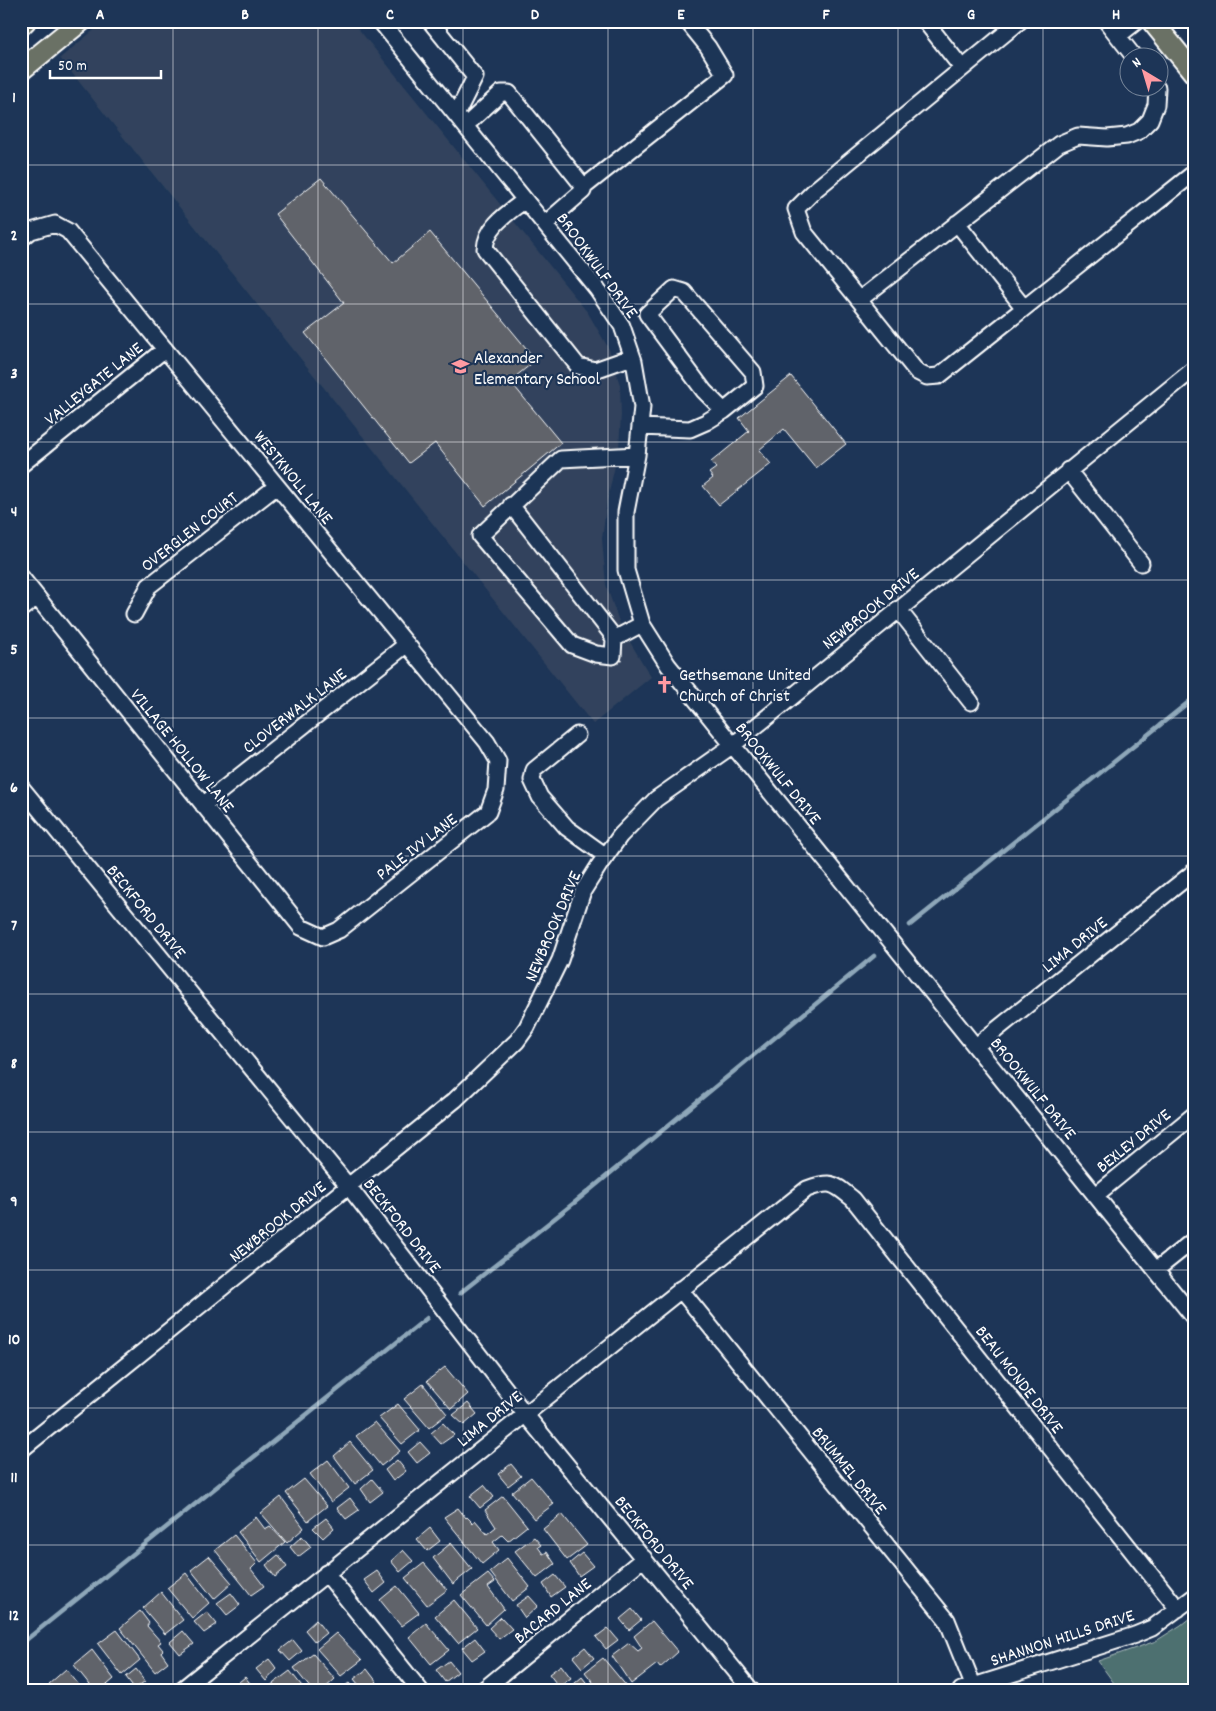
<svg xmlns="http://www.w3.org/2000/svg" width="1216" height="1711" viewBox="0 0 1216 1711" font-family="Dekko,sans-serif">
	<style>
		.built { fill: #31435d }
		.green { fill: #4e7070; stroke: #a6b8b8 }
		.lines { fill: none; stroke-linecap: round; stroke-linejoin: round }
		.stream { stroke: #8ea7b9; stroke-width: 4.5 }
		.building { fill: #61646b; stroke: #fff }
		.minor-casing { stroke: #fff; stroke-width: 19 }
		.major-casing { stroke: #fff; stroke-width: 24 }
		.minor { stroke: #1d3557; stroke-width: 15 }
		.major { stroke: #6b7165; stroke-width: 20 }
		.grid { fill: none; stroke: #fff; stroke-width: 1; stroke-opacity: 0.55 }
		.labels { text-anchor: middle; stroke-width: 4.5; stroke-linejoin: round; paint-order: stroke }
		.street-label { font-size: 18px; fill: #fff; stroke: #1d3557 }
		.poi-label { font-size: 18px; fill: #fff; stroke: #1d3557; text-anchor: start }
		.neatline { fill: none; stroke: #fff; stroke-width: 2 }
		.grid-label { font-size: 16px; text-anchor: middle; font-weight: bold; fill: #fff }
	</style>
	<rect width="100%" height="100%" fill="#1d3557"/>
	<filter id="ink" filterUnits="userSpaceOnUse"><feTurbulence type="fractalNoise" baseFrequency=".02" numOctaves="2"/><feDisplacementMap in="SourceGraphic" scale="10" xChannelSelector="R" yChannelSelector="G"/><feConvolveMatrix kernelMatrix="1 2 1 2 8 2 1 2 1" color-interpolation-filters="sRGB"/></filter>
	<g filter="url(#ink)">
		<path class="built" d="M105,21H352L588,313L609,349L620,385L621,415L619,448L607,501L602,539L606,585L621,627L651,677L593,724L60,58Z"/>
		<path class="green" d="M1195,1614V1690H1119L1098,1661L1156,1641L1181,1625Z"/>
		<g class="lines">
			<path class="stream" d="M910,925L1195,697
				M460,1293L574,1203L874,956
				M21,1644L427,1318"/>
		</g>
		<path class="building" d="M321,178L393,263L430,232L536,360L510,381L561,443L485,506L435,443L409,463L305,333L344,303L275,214Z
			M791,376L846,444L816,468L784,429L759,450L771,464L719,505L703,486L713,478L709,473L716,468L711,462L749,431L739,418Z
			M445,1367L468,1394L451,1409L427,1381Z
			M423,1384L447,1414L429,1428L404,1399Z
			M468,1403L477,1414L464,1425L453,1415Z
			M398,1404L420,1430L402,1444L379,1418Z
			M375,1422L400,1451L381,1466L356,1436Z
			M443,1423L454,1435L441,1444L431,1433Z
			M350,1442L373,1470L355,1484L334,1456Z
			M420,1442L430,1453L417,1463L408,1452Z
			M328,1460L349,1488L331,1502L310,1474Z
			M397,1460L406,1471L393,1481L385,1470Z
			M511,1464L521,1476L508,1486L498,1474Z
			M531,1477L554,1504L534,1519L512,1492Z
			M304,1479L327,1506L308,1521L286,1493Z
			M372,1479L383,1492L370,1502L361,1489Z
			M484,1485L494,1497L480,1508L470,1496Z
			M503,1496L527,1526L508,1541L502,1535L493,1542L499,1550L482,1564L444,1517L458,1508L466,1518L467,1517L473,1523L475,1520L487,1534L496,1527L485,1510Z
			M281,1497L304,1528L287,1543L261,1513Z
			M350,1498L359,1510L346,1519L337,1508Z
			M562,1514L587,1545L567,1560L543,1529Z
			M256,1517L265,1529L270,1526L285,1542L261,1562L238,1532Z
			M326,1518L334,1528L323,1538L313,1528Z
			M430,1528L440,1541L427,1551L417,1539Z
			M234,1535L257,1563L251,1569L264,1586L251,1595L215,1550Z
			M302,1536L311,1547L298,1557L290,1547Z
			M534,1537L541,1545L538,1547L543,1554L547,1552L555,1564L537,1578L515,1551Z
			M451,1543L472,1569L453,1584L433,1558Z
			M403,1550L413,1561L400,1572L391,1561Z
			M582,1553L593,1566L579,1576L570,1563Z
			M278,1555L287,1567L275,1577L266,1565Z
			M209,1556L232,1583L214,1599L191,1570Z
			M507,1558L530,1587L512,1601L490,1572Z
			M424,1563L447,1590L427,1605L405,1578Z
			M377,1571L386,1583L374,1593L364,1580Z
			M186,1573L209,1603L192,1618L167,1588Z
			M488,1574L495,1582L488,1587L504,1609L486,1625L461,1595Z
			M555,1575L565,1587L551,1597L543,1584Z
			M397,1586L419,1613L401,1626L380,1600Z
			M161,1592L183,1620L165,1634L143,1608Z
			M231,1593L240,1605L227,1615L217,1603Z
			M529,1596L538,1606L525,1618L516,1605Z
			M454,1600L477,1628L458,1643L435,1616Z
			M632,1609L641,1620L629,1630L620,1619Z
			M140,1611L149,1623L147,1626L161,1642L158,1644L163,1650L161,1652L168,1662L155,1672L120,1628Z
			M207,1612L217,1624L204,1633L194,1622Z
			M501,1617L512,1629L499,1639L489,1628Z
			M316,1620L326,1633L315,1642L305,1630Z
			M652,1621L678,1652L660,1668L657,1664L631,1684L612,1656L629,1643L638,1651L642,1648L634,1636Z
			M426,1623L449,1650L431,1664L409,1637Z
			M608,1628L618,1640L606,1649L596,1637Z
			M117,1630L140,1660L122,1675L98,1644Z
			M183,1631L194,1644L180,1654L170,1642Z
			M336,1633L362,1660L341,1676L317,1649Z
			M475,1638L485,1651L472,1660L462,1648Z
			M293,1640L302,1651L290,1661L280,1650Z
			M585,1647L594,1658L582,1668L573,1657Z
			M92,1650L114,1679L101,1690H94L74,1665Z
			M313,1654L335,1679L323,1690H312L294,1668Z
			M603,1658L628,1688L626,1690H599L585,1672Z
			M269,1659L277,1669L266,1681L256,1669Z
			M449,1661L458,1672L445,1682L436,1670Z
			M561,1665L571,1678L559,1687L549,1674Z
			M66,1669L83,1690H54L49,1684Z
			M136,1669L145,1681L135,1689L126,1677Z
			M367,1669L377,1682L368,1690H363L354,1679Z
			M290,1671L305,1690H273L270,1686Z
			M245,1677L254,1688L252,1690H235L233,1687Z
			M582,1677L592,1690H567Z
			M349,1683L355,1690H339Z"/>
		<g class="lines">
			<defs>
				<path id="minor" d="M380,21L597,289L622,326L634,361L642,407L637,455L626,512V570L642,624L668,665L1195,1319
					M430,21L475,77L456,115
					M925,21L962,68
					M1020,21L816,189L796,209L804,232L859,300L1059,144L1078,136L1107,138L1127,136L1139,131L1150,120L1156,105L1157,88
					M1106,21L1135,58
					M1118,36L1137,21
					M465,126L501,93H509L584,187L583,191L545,224
					M584,187L725,75L708,47L687,21
					M525,200C508,213 486,226 485,249L578,366L595,370L632,357
					M957,223L1024,308
					M21,239L31,231L55,224L68,231L487,742L498,761L496,790L488,812L339,930L323,937L301,927L21,577
					M674,289L684,292L753,372L755,386L724,411L704,391L647,314Z
					M859,300L917,372L927,377L939,376L1195,172
					M640,427L690,429L706,422L724,411
					M21,465L165,349
					M1068,470L1141,563
					M511,505L610,632L614,639L613,656L596,654L572,645L480,536L561,459L637,455
					M21,609L37,597
					M898,609L971,702
					M134,614L149,586L277,486
					M614,639L642,624
					M577,735L534,770L532,780L540,797L567,828L606,856
					M21,787L349,1187L525,1414L751,1690
					M203,805L407,644
					M976,1046L1195,871
					M1096,1195L1195,1114
					M1156,1270L1195,1239
					M680,1289L947,1620L973,1685
					M21,1450L455,1100L517,1041L527,1027L560,960L583,891L600,864L620,836L656,799L733,745L1195,368
					M326,1573L420,1690
					M181,1690L807,1189C832,1180 833,1183 853,1199L1178,1609
					M483,1690L644,1558
					M961,1690L1135,1635L1152,1628L1195,1596"/>
				<path id="major" d="M1152,21L1195,74
					M21,25L25,21
					M21,70L81,21"/>
			</defs>
			<use href="#minor" class="minor-casing"/>
			<use href="#major" class="major-casing"/>
			<use href="#minor" class="minor"/>
			<use href="#major" class="major"/>
		</g>
	</g>
	<path class="grid" d="M173,21V1690M318,21V1690M463,21V1690M608,21V1690M753,21V1690M898,21V1690M1043,21V1690M21,165H1195M21,304H1195M21,442H1195M21,580H1195M21,718H1195M21,856H1195M21,994H1195M21,1132H1195M21,1270H1195M21,1408H1195M21,1545H1195"/>
	<defs>
		<symbol id="school-bare" viewBox="-9 -9 18 18"><path d="M0-5L7-2L0 1L-7-2ZM-4 1L0 2.5L4 1V4Q0 6-4 4Z" fill="#ff9aa2" stroke="#1d3557" stroke-width="2.5" paint-order="stroke"/></symbol>
		<symbol id="church-bare" viewBox="-9 -9 18 18"><path d="M-1.2-6h2.4v3.5h3.3v2.4h-3.3V6h-2.4V-.1h-3.3v-2.4h3.3Z" fill="#ff9aa2" stroke="#1d3557" stroke-width="2.5" paint-order="stroke"/></symbol>
	</defs>
	<g fill-rule="evenodd">
		<use href="#school-bare" x="448" y="354" width="25" height="25"/>
		<use href="#church-bare" x="652" y="672" width="25" height="25"/>
	</g>
	<g class="labels">
		<g class="street-label">
			<text transform="translate(598 265) rotate(54)" y="6">BROOKWULF DRIVE</text>
			<text transform="translate(93 383) rotate(-39)" y="6">VALLEYGATE LANE</text>
			<text transform="translate(294 477) rotate(51)" y="6">WESTKNOLL LANE</text>
			<text transform="translate(189 531) rotate(-38)" y="6">OVERGLEN COURT</text>
			<text transform="translate(870 608) rotate(-39)" y="6">NEWBROOK DRIVE</text>
			<text transform="translate(294 710) rotate(-38)" y="6">CLOVERWALK LANE</text>
			<text transform="translate(183 750) rotate(51)" y="6">VILLAGE HOLLOW LANE</text>
			<text transform="translate(779 773) rotate(51)" y="6">BROOKWULF DRIVE</text>
			<text transform="translate(416 846) rotate(-38)" y="6">PALE IVY LANE</text>
			<text transform="translate(147 911) rotate(51)" y="6">BECKFORD DRIVE</text>
			<text transform="translate(552 926) rotate(-67)" y="6">NEWBROOK DRIVE</text>
			<text transform="translate(1074 944) rotate(-39)" y="6">LIMA DRIVE</text>
			<text transform="translate(1034 1088) rotate(51)" y="6">BROOKWULF DRIVE</text>
			<text transform="translate(1133 1140) rotate(-39)" y="6">BEXLEY DRIVE</text>
			<text transform="translate(277 1221) rotate(-39)" y="6">NEWBROOK DRIVE</text>
			<text transform="translate(403 1225) rotate(52)" y="6">BECKFORD DRIVE</text>
			<text transform="translate(1020 1379) rotate(52)" y="6">BEAU MONDE DRIVE</text>
			<text transform="translate(489 1418) rotate(-39)" y="6">LIMA DRIVE</text>
			<text transform="translate(850 1470) rotate(51)" y="6">BRUMMEL DRIVE</text>
			<text transform="translate(655 1542) rotate(51)" y="6">BECKFORD DRIVE</text>
			<text transform="translate(552 1610) rotate(-39)" y="6">BACARD LANE</text>
			<text transform="translate(1062 1637) rotate(-18)" y="6">SHANNON HILLS DRIVE</text>
		</g>
		<g class="poi-label">
			<text x="474" y="363">Alexander<tspan x="474" dy="21">Elementary School</tspan></text>
			<text x="679" y="680">Gethsemane United<tspan x="679" dy="21">Church of Christ</tspan></text>
		</g>
	</g>
	<rect width="1216" height="1711" fill="none" stroke="#1d3557" stroke-width="55"/>
	<g transform="translate(1144 72) rotate(322)"><circle r="24" fill="#1d3557" stroke="#77869a"/>
	<path d="M0-4L9 19L0 12L-9 19Z" fill="#ff9aa2"/>
	<text y="-8" font-size="14" font-weight="bold" text-anchor="middle" fill="#ffffff">N</text>
	</g>
	<path d="M50 70v8h111v-8" fill="none" stroke="#ffffff" stroke-width="2.5"/>
	<text x="58" y="70" font-size="15" fill="#ffffff" stroke="#1d3557" stroke-width="4" paint-order="stroke">50 m</text>
	<rect x="28" y="28" width="1160" height="1656" class="neatline"/>
	<g class="grid-label">
		<text x="100" y="19">A</text>
		<text x="245" y="19">B</text>
		<text x="390" y="19">C</text>
		<text x="535" y="19">D</text>
		<text x="681" y="19">E</text>
		<text x="826" y="19">F</text>
		<text x="971" y="19">G</text>
		<text x="1116" y="19">H</text>
		<text x="14" y="102">1</text>
		<text x="14" y="240">2</text>
		<text x="14" y="378">3</text>
		<text x="14" y="516">4</text>
		<text x="14" y="654">5</text>
		<text x="14" y="792">6</text>
		<text x="14" y="930">7</text>
		<text x="14" y="1068">8</text>
		<text x="14" y="1206">9</text>
		<text x="14" y="1344">10</text>
		<text x="14" y="1482">11</text>
		<text x="14" y="1620">12</text>
	</g>
</svg>
